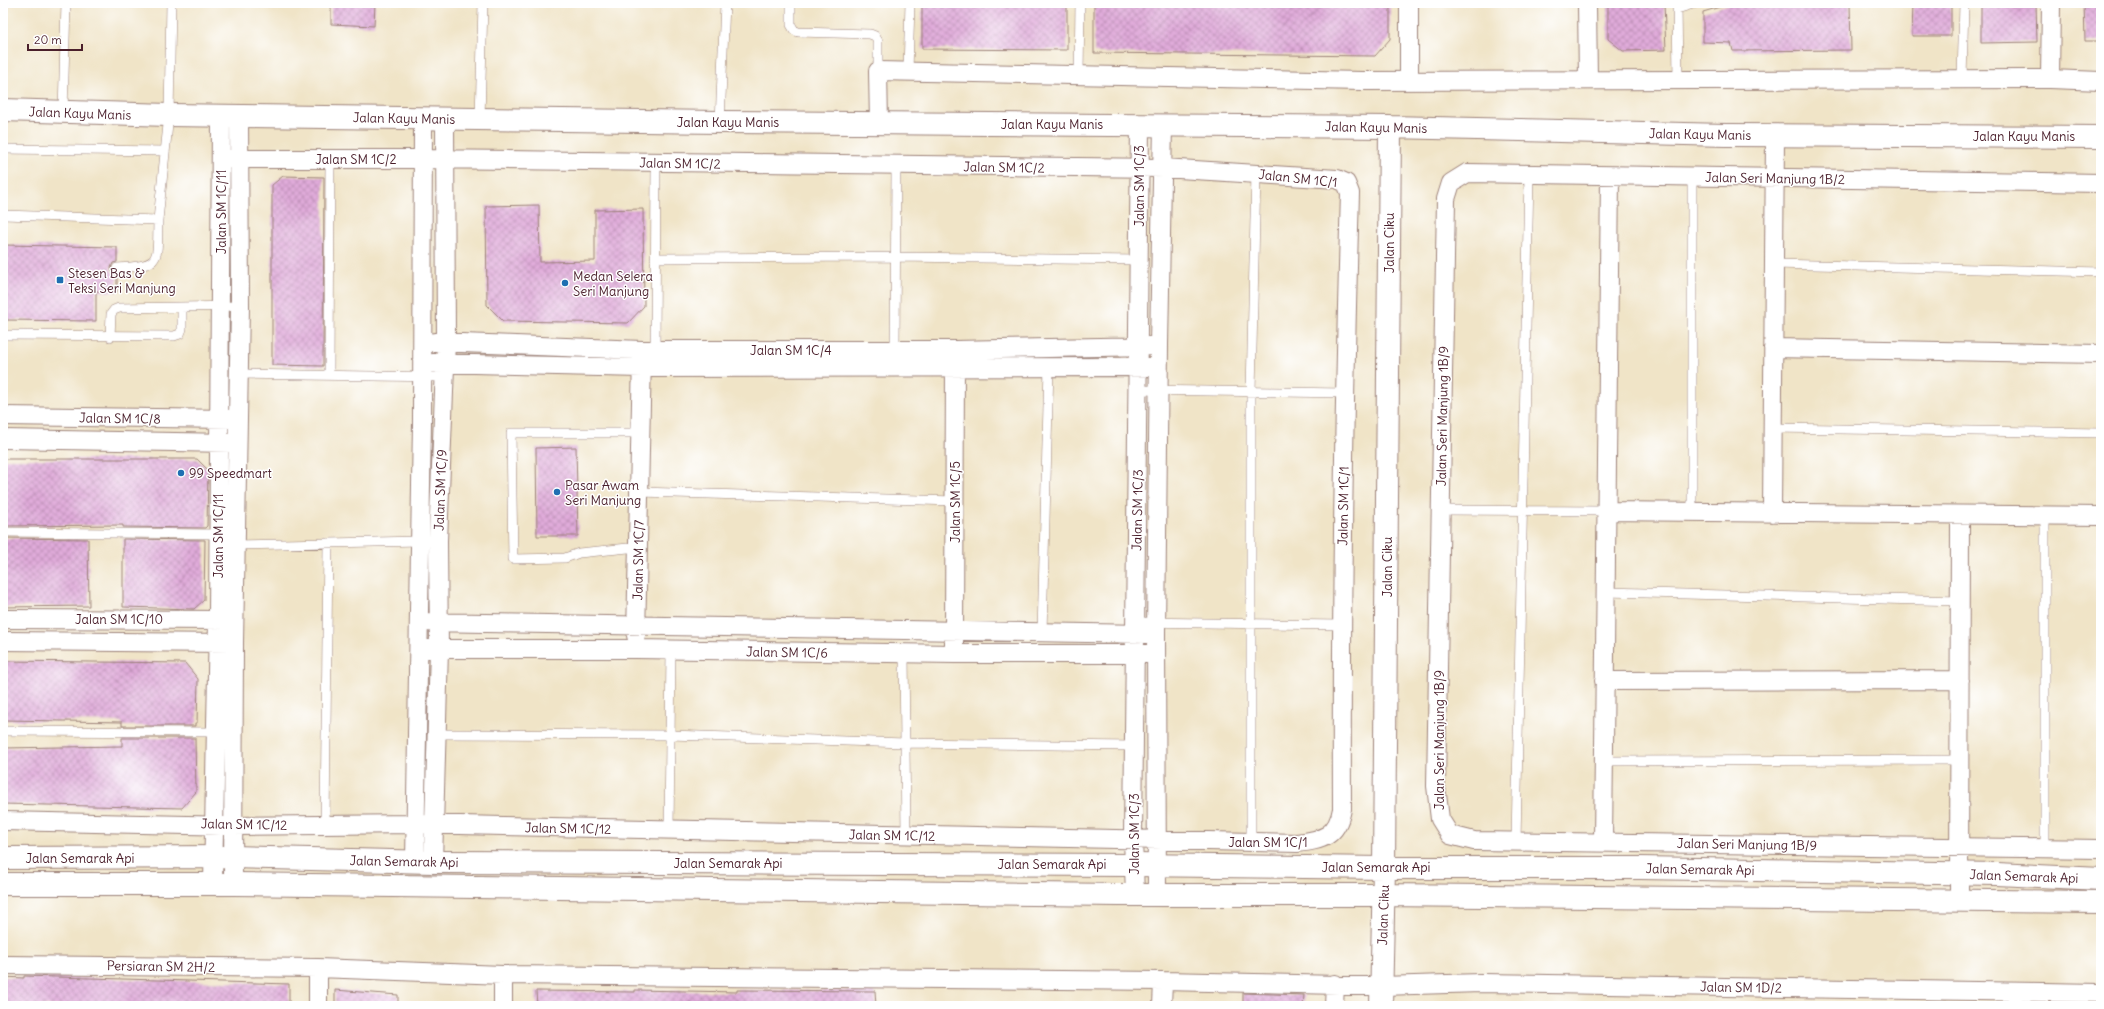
<svg xmlns="http://www.w3.org/2000/svg" width="2104" height="1009" viewBox="0 0 2104 1009" font-family="Delius,sans-serif">
	<style>
		.building { fill: url(#building-cross-hatch) }
		.lines { fill: none; stroke-linecap: round; stroke-linejoin: round }
		.service-casing { stroke: #9d8279; stroke-width: 10 }
		.minor-casing { stroke: #9d8279; stroke-width: 20 }
		.tertiary-casing { stroke: #9d8279; stroke-width: 24 }
		.service { stroke: #fff; stroke-width: 9 }
		.minor { stroke: #fff; stroke-width: 18 }
		.tertiary { stroke: #fff; stroke-width: 22 }
		.poi-dot { fill: #1f6fb2; stroke: #fff; stroke-width: 1.5 }
		.labels { text-anchor: middle; stroke-width: 3; stroke-linejoin: round; paint-order: stroke }
		.street-label { font-size: 13px; fill: #4a1f2b; stroke: #fff }
		.poi-label { font-size: 13px; fill: #4a1f2b; stroke: #fff; text-anchor: start }
	</style>
	<defs>
		<pattern id="building-cross-hatch" width="8" height="8" patternUnits="userSpaceOnUse"><rect width="8" height="8" fill="#e0abda"/><path d="M0 0l8 8M0 8l8-8" fill="none" stroke="#b88bb1"/></pattern>
	</defs>
	<rect width="100%" height="100%" fill="#fff"/>
	<filter id="ink" filterUnits="userSpaceOnUse"><feTurbulence type="fractalNoise" baseFrequency=".025" numOctaves="2"/><feDisplacementMap in="SourceGraphic" scale="8" xChannelSelector="R" yChannelSelector="G"/><feConvolveMatrix kernelMatrix="1 2 1 2 8 2 1 2 1" color-interpolation-filters="sRGB"/></filter>
	<filter id="wash" filterUnits="userSpaceOnUse"><feTurbulence type="fractalNoise" baseFrequency=".012" numOctaves="4" result="noise"/><feDisplacementMap in="SourceGraphic" scale="16" xChannelSelector="R" yChannelSelector="G"/><feGaussianBlur stdDeviation="0.9" result="paint"/><feColorMatrix in="noise" values="0 0 0 0 0 0 0 0 0 0 0 0 0 0 0 0 0 1.4 0 .05"/><feComposite in="paint" operator="in"/></filter>
	<g filter="url(#wash)">
		<rect width="100%" height="100%" fill="#f0e4c7"/>
		<g id="blocks">
			<path class="building" d="M331,3H375L374,26L331,24Z
				M922,3H1067V50L922,49Z
				M1094,3H1390V39L1375,56L1094,53Z
				M1608,3H1664L1666,50L1623,51L1608,39Z
				M1850,3L1851,50L1733,51L1731,43L1703,42V12L1730,4Z
				M1913,3H1951V36H1912Z
				M1981,3H2036L2037,42L1981,43Z
				M2084,3H2101V41H2085Z
				M283,176L324,177L323,366L272,365V185Z
				M539,205L540,262L595,261V210L643,209L644,306L628,323L503,321L487,305L486,206Z
				M3,245L117,247V262L113,263L111,268L112,272L117,274V292L96,291V321L3,320Z
				M576,447L578,536H537L536,448Z
				M3,459H197L208,470L207,526L205,528L123,527V525L3,526Z
				M3,538L88,539L89,606L3,607Z
				M123,539L205,540L204,600L194,609L123,607Z
				M3,661L185,663L198,679L197,723H195V726H122V722L3,720Z
				M122,738H195L196,792L182,808L3,804V748L122,746Z
				M24,976L289,984V1006H3V977L24,978Z
				M335,990L398,995V1006H335Z
				M635,990L737,992V990L875,991L876,1006H537L536,991L635,992Z
				M1243,993L1304,995L1303,1006H1243Z"/>
		</g>
	</g>
	<g filter="url(#ink)">
		<use href="#blocks" fill-opacity="0" stroke="#9d8279" stroke-width="1"/>
		<g class="lines">
			<defs>
				<path id="service" d="M791,3V25L794,30L798,32L870,34L875,36L878,41V71
					M1677,3L1678,80
					M1677,9L1696,3
					M908,71L910,3
					M1079,75L1080,3
					M1962,79L1964,3
					M63,112L66,3
					M480,119L483,3
					M720,122L725,3
					M3,149L165,151
					M3,215L158,220L169,115L171,3
					M655,258L895,257L1139,260
					M1774,264L2101,272
					M117,268C162,265 157,263 158,220
					M3,335L174,336L180,334L182,329V308
					M110,337L111,314L114,310L119,308L240,306
					M895,350L896,166
					M655,353L656,162
					M239,374L445,377
					M329,375L330,159
					M1138,390L1344,393
					M1773,428L2101,433
					M639,492L955,501
					M1441,510L1606,511
					M1692,512V177
					M3,532L218,534
					M236,545L420,541
					M638,547L579,553L565,558L513,559L511,433H640
					M1606,592L1960,601
					M1135,622L1342,625
					M1042,633L1049,367
					M904,654L906,835
					M3,731L215,732
					M438,734L670,735L905,743L1134,746
					M1604,761L1960,760
					M325,825L328,543
					M669,830L671,650
					M1251,842V392L1256,173
					M1516,842L1529,174
					M2045,848V516"/>
				<path id="minor" d="M1409,3V81
					M1587,3L1588,80
					M2050,79L2051,3
					M879,123L878,71L1362,81L2050,79L2101,81
					M2101,183L1467,173L1451,183L1446,199L1436,786L1440,819L1450,835L1474,841L2101,849
					M435,342L642,350H955L1150,346
					M1773,348L2101,354
					M433,363L642,368L1149,367
					M3,416L232,419
					M3,439L231,443
					M1606,511L2101,516
					M1772,513L1775,136
					M3,619L230,620
					M427,622L1147,634
					M636,636L642,356
					M3,641L230,643
					M954,645L955,356
					M427,649H636L954,654H1147
					M1604,681L1960,680
					M3,821L233,826L415,824L1297,843C1322,840 1337,837 1342,809C1341,604 1344,398 1350,193L1346,183L1337,179L1163,168L423,159H221
					M1603,843L1610,176
					M415,861L422,422L423,118
					M433,862L439,650L438,541L446,342L445,119
					M213,884L218,620L221,115
					M233,884L234,643L240,306L239,115
					M1135,895L1133,839L1140,124
					M1157,895L1156,634L1159,345L1163,124
					M1959,900L1960,515
					M3,965L318,968L503,975L1163,981L1381,986L1481,983L2101,993
					M318,1006V968
					M503,1006V975
					M1162,1006L1163,981
					M1334,1006L1335,984"/>
				<path id="tertiary" d="M3,110L169,115L720,122L1390,127L1726,135L2101,137
					M3,858L233,857L433,862L1133,865L1384,868H1640L1997,874L2101,879
					M3,884H233L1119,895H1383L2101,902
					M1381,1006L1384,868L1390,127"/>
			</defs>
			<use href="#service" class="service-casing"/>
			<use href="#minor" class="minor-casing"/>
			<use href="#tertiary" class="tertiary-casing"/>
			<use href="#service" class="service"/>
			<use href="#minor" class="minor"/>
			<use href="#tertiary" class="tertiary"/>
		</g>
	</g>
	<g class="poi-dot">
		<rect x="56" y="276" width="8" height="8" rx="2"/>
		<circle cx="565" cy="283" r="4"/>
		<circle cx="181" cy="473" r="4"/>
		<circle cx="557" cy="492" r="4"/>
	</g>
	<g class="labels">
		<g class="street-label">
			<text transform="translate(80 113) rotate(2)" y="5">Jalan Kayu Manis</text>
			<text transform="translate(404 118) rotate(1)" y="5">Jalan Kayu Manis</text>
			<text x="728" y="127">Jalan Kayu Manis</text>
			<text x="1052" y="129">Jalan Kayu Manis</text>
			<text transform="translate(1376 127) rotate(1)" y="5">Jalan Kayu Manis</text>
			<text transform="translate(1700 134) rotate(1)" y="5">Jalan Kayu Manis</text>
			<text x="2024" y="141">Jalan Kayu Manis</text>
			<text x="356" y="164">Jalan SM 1C/2</text>
			<text transform="translate(680 163) rotate(1)" y="5">Jalan SM 1C/2</text>
			<text transform="translate(1004 167) rotate(1)" y="5">Jalan SM 1C/2</text>
			<text transform="translate(1298 178) rotate(6)" y="5">Jalan SM 1C/1</text>
			<text transform="translate(1775 178) rotate(1)" y="5">Jalan Seri Manjung 1B/2</text>
			<text transform="translate(1139 186) rotate(-90)" y="5">Jalan SM 1C/3</text>
			<text transform="translate(221 212) rotate(-90)" y="5">Jalan SM 1C/11</text>
			<text transform="translate(1389 243) rotate(-90)" y="5">Jalan Ciku</text>
			<text x="791" y="355">Jalan SM 1C/4</text>
			<text transform="translate(1442 416) rotate(-89)" y="5">Jalan Seri Manjung 1B/9</text>
			<text transform="translate(120 418) rotate(1)" y="5">Jalan SM 1C/8</text>
			<text transform="translate(440 490) rotate(-88)" y="5">Jalan SM 1C/9</text>
			<text transform="translate(955 502) rotate(-90)" y="5">Jalan SM 1C/5</text>
			<text transform="translate(1343 506) rotate(-89)" y="5">Jalan SM 1C/1</text>
			<text transform="translate(1137 510) rotate(-89)" y="5">Jalan SM 1C/3</text>
			<text transform="translate(218 536) rotate(-90)" y="5">Jalan SM 1C/11</text>
			<text transform="translate(638 560) rotate(-89)" y="5">Jalan SM 1C/7</text>
			<text transform="translate(1387 567) rotate(-90)" y="5">Jalan Ciku</text>
			<text x="119" y="624">Jalan SM 1C/10</text>
			<text transform="translate(787 652) rotate(1)" y="5">Jalan SM 1C/6</text>
			<text transform="translate(1439 740) rotate(-90)" y="5">Jalan Seri Manjung 1B/9</text>
			<text transform="translate(244 824) rotate(1)" y="5">Jalan SM 1C/12</text>
			<text transform="translate(568 828) rotate(1)" y="5">Jalan SM 1C/12</text>
			<text transform="translate(1134 834) rotate(-90)" y="5">Jalan SM 1C/3</text>
			<text transform="translate(892 835) rotate(1)" y="5">Jalan SM 1C/12</text>
			<text x="1268" y="847">Jalan SM 1C/1</text>
			<text transform="translate(1747 844) rotate(1)" y="5">Jalan Seri Manjung 1B/9</text>
			<text x="80" y="863">Jalan Semarak Api</text>
			<text transform="translate(404 861) rotate(1)" y="5">Jalan Semarak Api</text>
			<text x="728" y="868">Jalan Semarak Api</text>
			<text x="1052" y="869">Jalan Semarak Api</text>
			<text x="1376" y="872">Jalan Semarak Api</text>
			<text transform="translate(1700 869) rotate(1)" y="5">Jalan Semarak Api</text>
			<text transform="translate(2024 876) rotate(2)" y="5">Jalan Semarak Api</text>
			<text transform="translate(1383 915) rotate(-88)" y="5">Jalan Ciku</text>
			<text transform="translate(161 966) rotate(1)" y="5">Persiaran SM 2H/2</text>
			<text transform="translate(1741 987) rotate(1)" y="5">Jalan SM 1D/2</text>
		</g>
		<g class="poi-label">
			<text x="68" y="278">Stesen Bas &amp;<tspan x="68" dy="15">Teksi Seri Manjung</tspan></text>
			<text x="573" y="281">Medan Selera<tspan x="573" dy="15">Seri Manjung</tspan></text>
			<text x="189" y="478">99 Speedmart</text>
			<text x="565" y="490">Pasar Awam<tspan x="565" dy="15">Seri Manjung</tspan></text>
		</g>
	</g>
	<rect width="2104" height="1009" fill="none" stroke="#fff" stroke-width="16"/>
	<path d="M28 44v6h54v-6" fill="none" stroke="#4a1f2b" stroke-width="2"/>
	<text x="34" y="44" font-size="12" fill="#4a1f2b" stroke="#ffffff" stroke-width="3" paint-order="stroke">20 m</text>
</svg>
